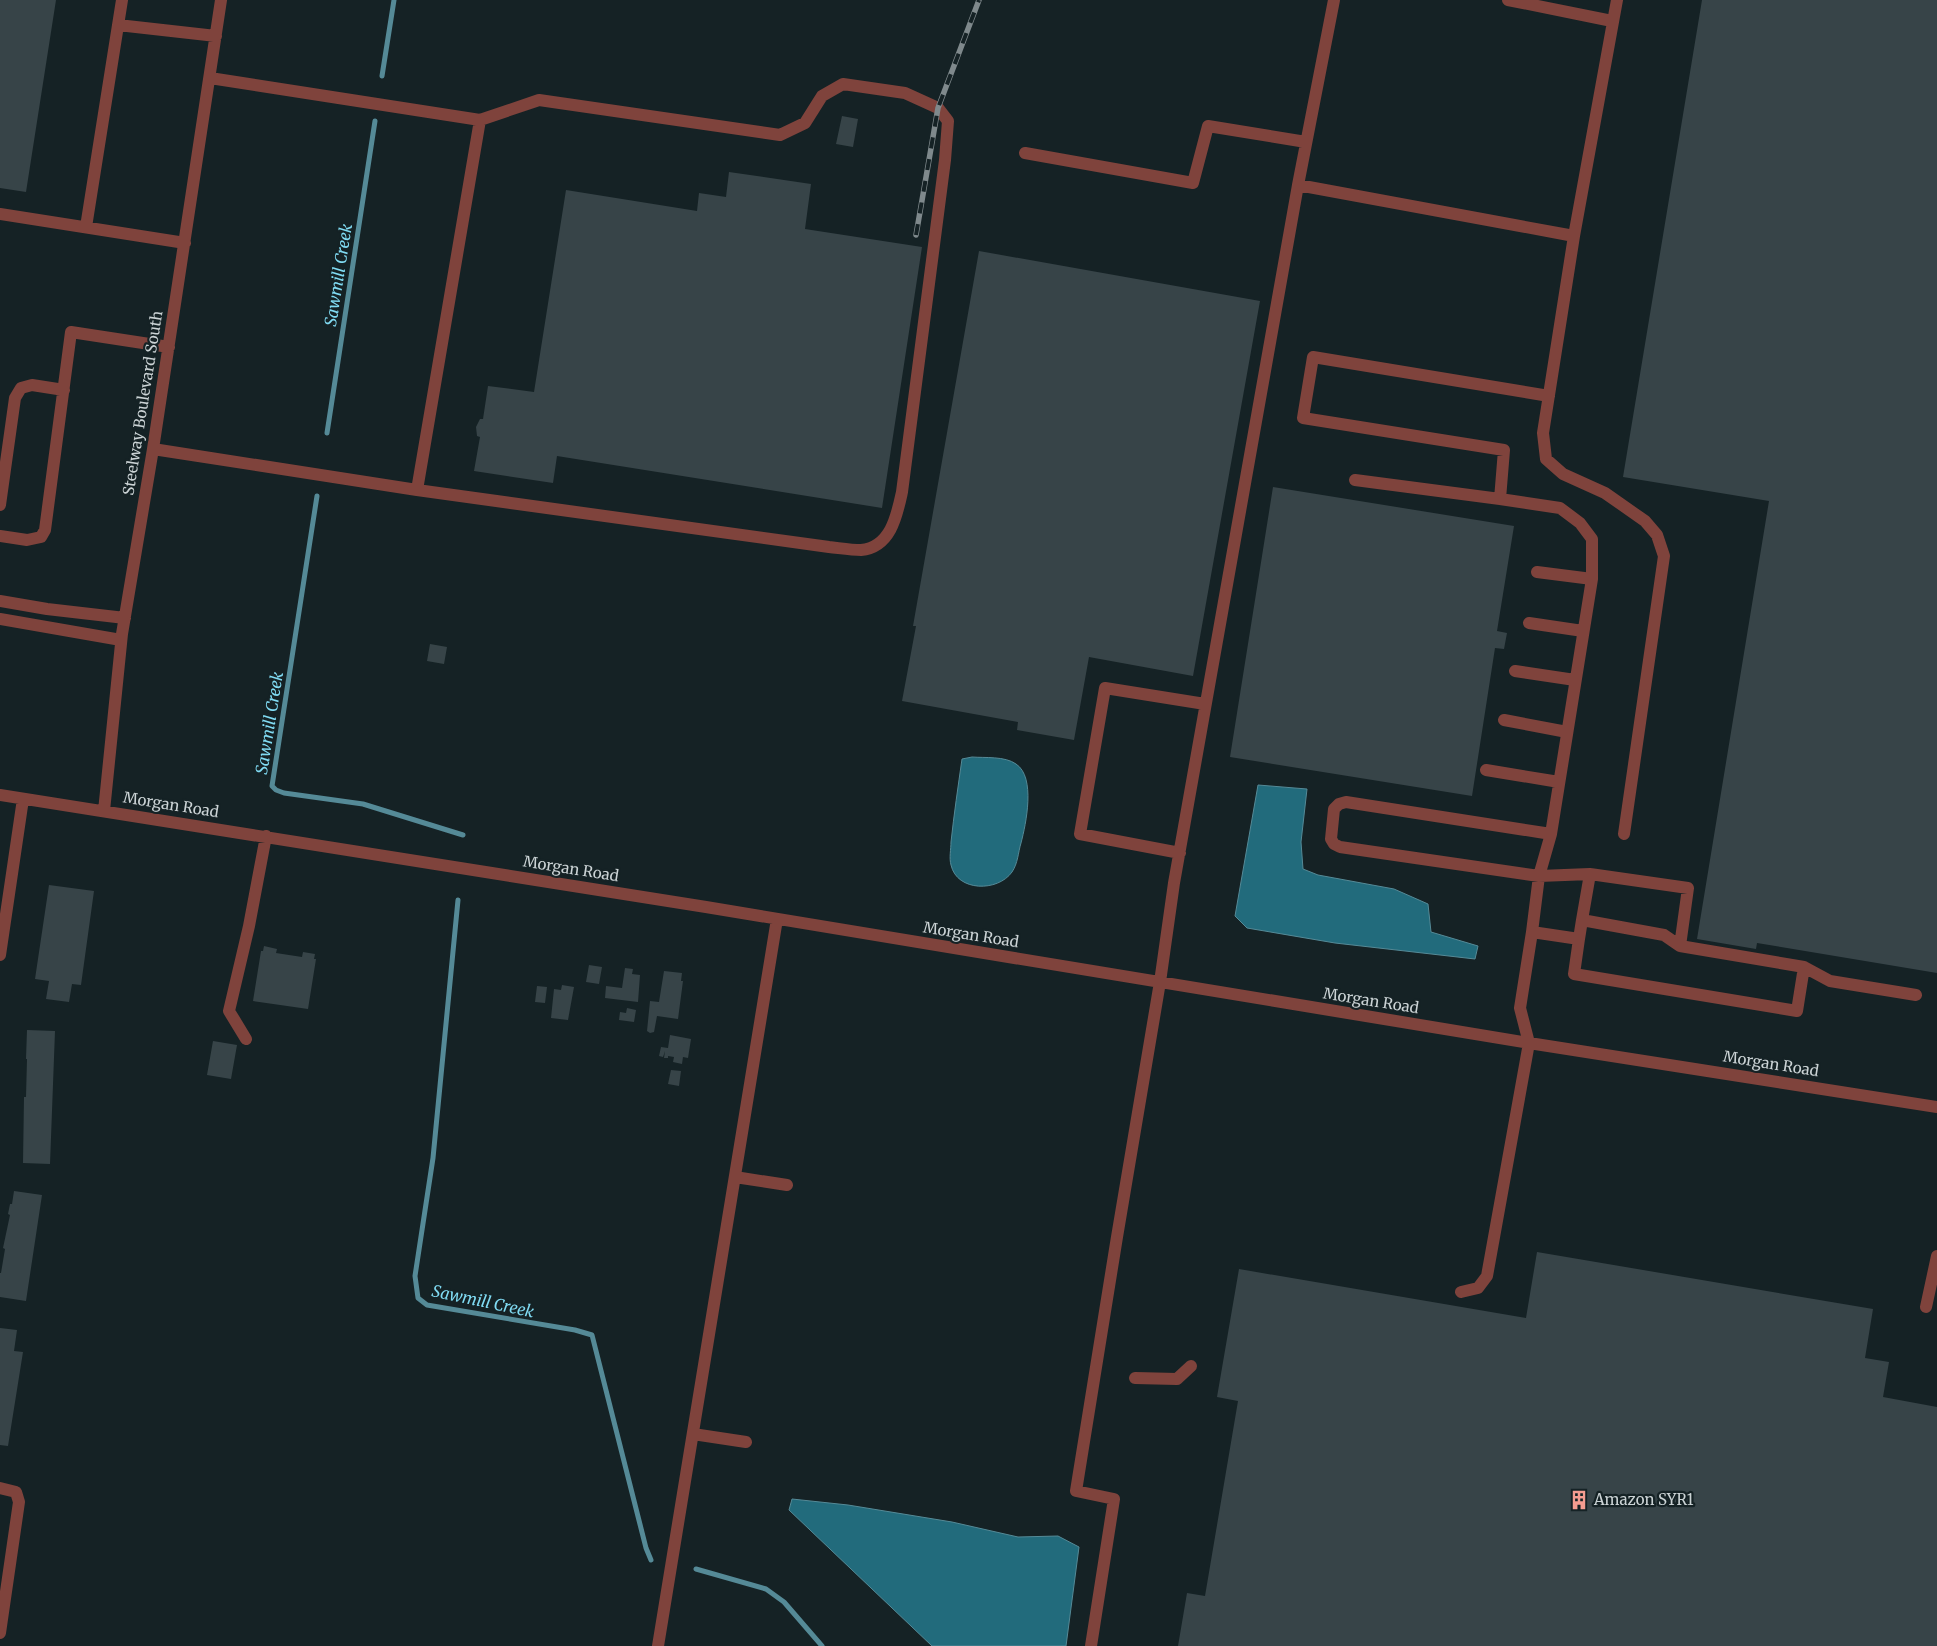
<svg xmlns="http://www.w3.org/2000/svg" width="1937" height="1646" viewBox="0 0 1937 1646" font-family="Merriweather,serif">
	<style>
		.water { fill: #226b7c; stroke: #558a97 }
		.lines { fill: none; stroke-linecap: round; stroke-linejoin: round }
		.stream { stroke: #558a97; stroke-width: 5 }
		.building { fill: #374448 }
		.minor { stroke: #7f433c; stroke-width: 12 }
		.rail-casing { stroke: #7f898c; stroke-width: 5.5 }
		.rail { stroke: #152225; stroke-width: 4; stroke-dasharray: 11; stroke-linecap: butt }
		.labels { text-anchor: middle; stroke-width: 4.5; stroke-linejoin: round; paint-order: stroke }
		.street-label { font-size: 15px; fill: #cbd3d5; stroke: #152225 }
		.poi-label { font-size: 15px; fill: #cbd3d5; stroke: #152225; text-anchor: start }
		.water-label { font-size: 16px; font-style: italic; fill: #80dbf3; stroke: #152225 }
	</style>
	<rect width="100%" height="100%" fill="#152225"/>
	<path class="water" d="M972,757C985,758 1005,756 1016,764C1036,777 1026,824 1021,843C1018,853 1018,863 1012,872C998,892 957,892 951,865C949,858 951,849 951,842C954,814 958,787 962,759Z
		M1258,785L1307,789L1301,842L1303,869L1318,875L1394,889L1428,904L1431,932L1478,946L1475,959L1335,943L1247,928L1235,916Z
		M792,1499L848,1505L952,1522L1018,1537L1058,1536L1079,1547L1066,1646H932L789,1510Z"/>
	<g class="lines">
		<path class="stream" d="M382,76L394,0
			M327,433L375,121
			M317,496L272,786L276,790L284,793L363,804L463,835
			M458,900L433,1158L415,1276L418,1298L427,1305L575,1330L592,1335L646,1548L651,1560
			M696,1569L766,1589L784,1602L822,1646"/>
	</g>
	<path class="building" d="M0,0H56L26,192L0,188Z
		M1702,0H1937V973L1757,943L1756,949L1697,939L1769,501L1623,477Z
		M842,116L858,119L853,147L836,144Z
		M729,172L811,184L805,229L922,247L882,508L557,456L553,483L474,471L480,437L477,436L476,427L480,419H483L488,386L534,392L566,190L697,211L699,193L726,197Z
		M979,251L1260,301L1193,676L1089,657L1074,740L1017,730L1018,722L902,701L916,626H913Z
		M1273,487L1514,526L1497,631L1507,633L1504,649L1495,648L1472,796L1230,757Z
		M430,644L447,647L444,664L427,661Z
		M49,885L94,891L81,985L72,984L69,1002L46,999L49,981L35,979Z
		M264,946L277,949L276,953L302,957L303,952L315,954L314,959H316L308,1009L253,1001L261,951H263Z
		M589,965L602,967L599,984L586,982Z
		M625,968L633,969L632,974L640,975L638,1002L605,998L606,986L622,988Z
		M664,971L682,973L681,981H683L678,1019L657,1016L654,1032L650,1033L647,1031L650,1001L659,1002Z
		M562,985L574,987L568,1020L551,1018L554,989L561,990Z
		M537,986L547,987L545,1003L535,1002Z
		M627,1008L636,1010L634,1022L619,1020L620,1012L626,1013Z
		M27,1030L55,1031L50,1164L23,1163L24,1097H26L27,1059H26Z
		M670,1035L691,1039L688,1058L683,1057L682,1064L673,1062L674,1057L668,1056V1058H664L665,1051L663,1057L659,1056L661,1047L668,1048Z
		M213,1041L237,1045L231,1079L207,1075Z
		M671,1070L681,1071L679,1086L668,1084Z
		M14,1191L42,1195L26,1301L0,1297V1273H1L5,1249L3,1248L10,1215L8,1214L10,1204H12Z
		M1537,1252L1873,1309L1865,1358L1889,1362L1883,1397L1937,1407V1646H1178L1187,1593L1205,1596L1238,1401L1217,1397L1239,1269L1526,1318Z
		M0,1328L17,1330L14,1351L23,1352L8,1446L0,1445Z"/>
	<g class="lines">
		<path class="minor" d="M1508,0L1612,21
			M118,25L216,36
			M1025,153L1193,183L1208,126L1306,142
			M1298,185L1334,0
			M0,214L185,243
			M86,227L122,0
			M1574,236L1617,0
			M153,449L417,490L480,120L210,78
			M1355,480L1500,499
			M417,490L829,547C839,548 851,550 861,550C891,547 897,515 902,492L945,160L948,121L938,108L905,93L843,84L822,96L805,123L780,135L539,100L480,120
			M0,505L15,398L21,388L32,385L64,390
			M0,536L27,540L41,537L45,530L71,332L169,347
			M1537,572L1592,579
			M0,601L47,609L125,618
			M0,619L121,640
			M1529,623L1583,631
			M1515,671L1575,680
			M1504,720L1567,732
			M1486,770L1559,782
			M0,795L706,907L1529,1043L1937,1107
			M104,811L122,634L153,449L221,0
			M1180,853L1080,834L1105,688L1205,704
			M1582,920L1590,874
			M1532,932L1579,939L1574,974L1797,1011L1804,967L1680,946L1688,888L1590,874L1539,876L1340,847L1334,844L1331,839L1334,809L1339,804L1346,802L1551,834
			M1579,939L1582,920L1664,935L1680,946
			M0,955L23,799
			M1804,967L1830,981L1916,995
			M246,1039L229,1011L249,926L266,836
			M735,1177L787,1185
			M1461,1292L1478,1288L1487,1276L1529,1043L1520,1008L1532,932L1539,876L1551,834L1592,579V539L1580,523L1560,508L1500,499L1504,450L1303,418L1313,357L1549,396
			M1926,1307L1937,1256
			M1135,1378L1177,1379L1191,1366
			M693,1434L746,1442
			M0,1488L16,1492L19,1502L0,1633
			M658,1646L777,919
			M1091,1646L1114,1499L1076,1491L1117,1237L1160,982L1174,883L1298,185L1574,236L1543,433L1546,459L1563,474L1605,493L1645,521L1657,535L1664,556L1624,834"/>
		<defs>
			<path id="rail" d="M916,235L938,108L979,0"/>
		</defs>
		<use href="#rail" class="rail-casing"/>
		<use href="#rail" class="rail"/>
	</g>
	<defs>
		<symbol id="building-bare" viewBox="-9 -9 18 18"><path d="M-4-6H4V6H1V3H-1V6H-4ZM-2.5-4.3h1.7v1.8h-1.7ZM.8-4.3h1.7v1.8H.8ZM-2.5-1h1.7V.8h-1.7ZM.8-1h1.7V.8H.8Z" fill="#f59c90" stroke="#152225" stroke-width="2.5" paint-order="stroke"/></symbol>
	</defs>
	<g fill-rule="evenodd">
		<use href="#building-bare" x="1565" y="1486" width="28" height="28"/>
	</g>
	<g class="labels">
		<g class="street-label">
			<text transform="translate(143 403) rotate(-81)" y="5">Steelway Boulevard South</text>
			<text transform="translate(171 805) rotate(9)" y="5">Morgan Road</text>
			<text transform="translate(571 869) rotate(9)" y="5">Morgan Road</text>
			<text transform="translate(971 935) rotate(9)" y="5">Morgan Road</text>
			<text transform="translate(1371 1001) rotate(9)" y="5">Morgan Road</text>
			<text transform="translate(1771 1064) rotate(9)" y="5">Morgan Road</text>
		</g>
		<g class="poi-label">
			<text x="1594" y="1505">Amazon SYR1</text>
		</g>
		<g class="water-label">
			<text transform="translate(338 275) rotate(-81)" y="6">Sawmill Creek</text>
			<text transform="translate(269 723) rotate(-81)" y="6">Sawmill Creek</text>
			<text transform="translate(483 1301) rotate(12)" y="6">Sawmill Creek</text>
		</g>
	</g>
</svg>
